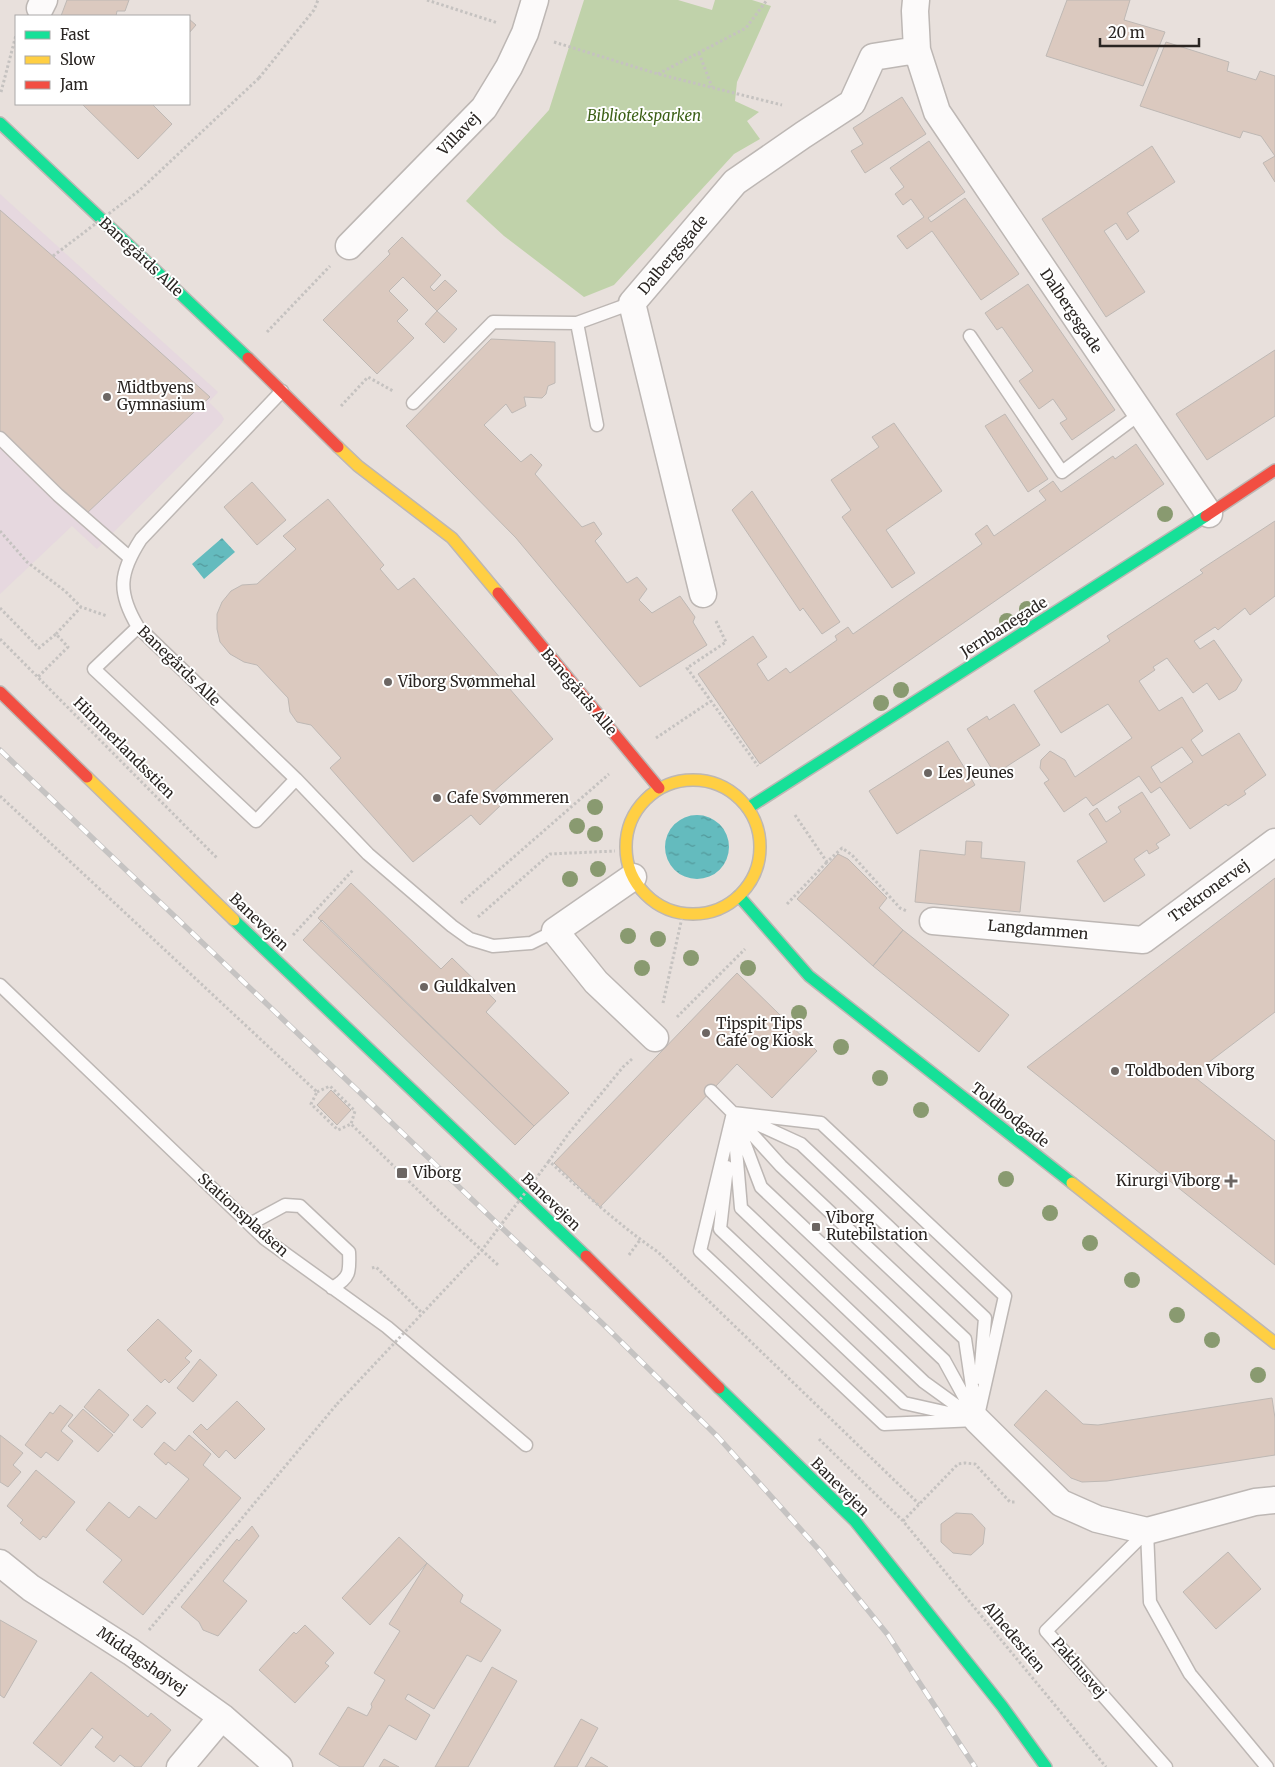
<svg xmlns="http://www.w3.org/2000/svg" width="1275" height="1767" viewBox="0 0 1275 1767" font-family="Merriweather,serif">
	<style>
		.education { fill: #e6d8df }
		.green { fill: #c0d2aa }
		.water { fill: url(#water-ripples) }
		.building { fill: #dbc9bf; stroke: #beb8b4; fill-rule: evenodd }
		.lines { fill: none; stroke-linecap: round; stroke-linejoin: round }
		.lane-casing { stroke: #bdb7b4; stroke-width: 15 }
		.street-casing { stroke: #bdb7b4; stroke-width: 29 }
		.fast-casing { stroke: #bdb7b4; stroke-width: 14 }
		.slow-casing { stroke: #bdb7b4; stroke-width: 14 }
		.jam-casing { stroke: #bdb7b4; stroke-width: 14 }
		.path { stroke: #c5c2c0; stroke-width: 3; stroke-dasharray: 2.5 2.5; stroke-linecap: butt }
		.lane { stroke: #fcfafa; stroke-width: 12 }
		.street { stroke: #fcfafa; stroke-width: 26 }
		.fast { stroke: #16e098; stroke-width: 11 }
		.slow { stroke: #ffcf43; stroke-width: 11 }
		.jam { stroke: #f24e42; stroke-width: 11 }
		.rail-casing { stroke: #c5c3c2; stroke-width: 5.5 }
		.rail { stroke: #fff; stroke-width: 4; stroke-dasharray: 11; stroke-linecap: butt }
		.path-bridge { stroke: #c5c2c0; stroke-width: 3; stroke-dasharray: 2.5 2.5; stroke-linecap: butt }
		.tree { fill: #899a70 }
		.poi-dot { fill: #6c6663; stroke: #fff; stroke-width: 2 }
		.labels { text-anchor: middle; stroke-width: 4; stroke-linejoin: round; paint-order: stroke }
		.park-label { font-size: 15px; font-style: italic; fill: #3c6017; stroke: #fff }
		.street-label { font-size: 15px; fill: #2a2522; stroke: #fff }
		.poi-label { font-size: 15px; fill: #2a2522; stroke: #fff; text-anchor: start }
	</style>
	<defs>
		<pattern id="water-ripples" width="26" height="14" patternUnits="userSpaceOnUse" patternTransform="scale(1.25)"><rect width="26" height="14" fill="#64bbbe"/><path d="M2 4q2-2 4 0t4 0M15 11q2-2 4 0t4 0" fill="none" stroke="#53989a"/></pattern>
	</defs>
	<rect width="100%" height="100%" fill="#e8e0dc"/>
	<path class="education" d="M0,194L218,392L209,402L221,414L224,419L221,424L97,549L72,526L0,594Z"/>
	<path class="green" d="M584,0H678L712,10L715,0H752L771,6L737,82L735,101L759,112L747,121L760,139L734,154L614,285L584,297L504,236L466,201L549,110Z"/>
	<path class="water" d="M222,538L235,552L204,579L192,564Z
		M665 847a32 32 0 1 1 64 0a32 32 0 1 1-64 0Z"/>
	<path class="building" d="M67,0H129L125,11H117L116,16H61Z
		M1067,0H1130L1124,20L1165,32L1143,86L1046,56Z
		M189,19L196,25L189,33Z
		M1166,42L1229,62L1227,71L1256,80L1260,71L1275,76V182L1263,163L1275,156L1261,136L1243,131L1240,138L1140,106Z
		M902,97L926,134L865,173L851,151L863,144L853,128Z
		M82,104H152L172,124L138,159Z
		M929,141L965,192L928,218L931,222L965,198L1019,274L981,300L932,231L907,249L897,236L924,217L911,199L903,205L895,194L904,187L890,168Z
		M1152,146L1175,182L1127,213L1139,231L1127,240L1116,223L1104,231L1145,292L1106,317L1042,219Z
		M0,210L71,272L210,397L86,514L0,431Z
		M402,237L441,275L430,287L434,291L445,280L457,291L437,311L403,277L389,291L408,310L397,321L414,338L377,374L323,320L390,254L388,251Z
		M1028,284L1115,410L1072,440L1060,423L1067,419L1053,399L1039,409L1019,381L1033,371L1002,327L997,330L985,313Z
		M437,311L457,329L444,343L425,324Z
		M491,339L555,342V383L548,386L546,394L542,398L524,397L526,406L512,413L506,404L484,425L521,462L531,454L542,465L535,474L582,527L594,522L602,534L595,541L627,583L637,577L647,589L639,600L652,613L680,596L695,617L693,622L707,645L640,687L516,538L406,426Z
		M1275,350V416L1207,460L1176,414Z
		M1005,414L1048,479L1028,492L985,426Z
		M894,423L942,491L886,530L915,573L892,588L842,517L851,510L831,480L879,447L872,437Z
		M1136,444L1164,484L760,764L698,674L753,636L767,657L757,664L768,681L786,668L790,673L837,640L835,636L848,627L853,634L982,544L975,534L987,525L994,536L1046,500L1039,491L1053,481L1061,492L1113,456L1115,459Z
		M252,482L286,520L257,545L224,507Z
		M752,491L840,622L822,634L803,608L800,611L732,510Z
		M328,499L384,565L380,569L398,590L414,578L553,739L493,792L502,804L480,825L471,815L413,862L330,768L341,758L311,725L297,722L290,712L288,698L257,665L244,662L230,654L220,642L217,629V614L222,602L231,591L242,585L257,584L296,549L283,536Z
		M1275,521V596L1250,615L1245,608L1218,630L1215,627L1194,641L1200,649L1214,640L1242,680L1236,690L1219,700L1207,683L1193,693L1167,658L1153,667L1155,670L1139,681L1159,711L1182,697L1203,731L1191,740L1202,756L1239,733L1266,775L1244,791L1246,794L1228,806L1226,804L1190,829L1160,787L1151,793L1139,776L1093,806L1086,797L1064,812L1044,783L1049,780L1040,768L1041,760L1050,751L1065,760L1075,777L1132,738L1108,704L1061,733L1034,691L1110,641L1107,636L1203,573L1200,570ZM1182,747L1193,762L1161,783L1151,767Z
		M1014,704L1040,745L995,774L967,729L987,716L989,720Z
		M948,741L975,785L897,834L869,791Z
		M1142,792L1170,835L1156,844L1159,848L1149,854L1147,850L1134,859L1145,875L1104,902L1077,861L1107,842L1089,814L1097,808L1106,822L1121,812L1118,807Z
		M966,841L982,842L981,858L1025,862L1020,912L915,902L920,850L965,855Z
		M838,854L848,859L887,898L879,908L903,930L873,966L797,899Z
		M1275,878V1012L1192,1075L1275,1141V1265L1027,1067Z
		M351,883L441,969L452,958L496,1001L486,1012L569,1093L534,1126L318,918Z
		M322,920L534,1126L515,1145L303,940Z
		M903,930L1009,1015L979,1052L873,966Z
		M737,973L817,1051L772,1098L737,1064L600,1207L554,1163Z
		M331,1090L351,1110L337,1125L317,1105Z
		M158,1319L192,1351L185,1358L190,1362L169,1383L165,1379L161,1383L127,1350Z
		M200,1359L217,1375L193,1402L177,1388Z
		M99,1389L129,1415L114,1433L84,1407Z
		M1046,1390L1083,1424L1098,1425L1272,1398L1275,1418V1455L1107,1481L1082,1482L1071,1478L1014,1425Z
		M237,1401L265,1429L235,1459L226,1450L219,1458L193,1432L201,1424L207,1430Z
		M60,1405L73,1415L61,1431L73,1441L58,1461L46,1452L41,1458L25,1445L50,1412L53,1414Z
		M147,1405L156,1413L142,1428L133,1420Z
		M83,1409L113,1435L98,1452L68,1426Z
		M0,1435L23,1453L13,1465L21,1472L8,1487L0,1482Z
		M189,1435L211,1454L203,1465L241,1498L143,1615L103,1582L122,1560L86,1530L109,1502L129,1518L139,1506L156,1519L189,1479L168,1462L166,1465L154,1454L164,1442L175,1451Z
		M36,1470L75,1502L46,1538L43,1536L40,1540L20,1523L23,1520L7,1506Z
		M956,1513L972,1514L985,1528L983,1544L971,1555L953,1553L941,1542V1524Z
		M252,1526L259,1536L223,1581L247,1601L218,1636L203,1630L199,1622L181,1607L237,1539L239,1541Z
		M399,1537L427,1563L370,1625L342,1598Z
		M1228,1552L1261,1589L1216,1629L1183,1592Z
		M427,1563L463,1595L460,1602L501,1630L481,1662L467,1655L434,1709L408,1694L405,1699L430,1715L416,1740L389,1725L363,1767H340L319,1754L348,1707L367,1716L372,1707L371,1704L385,1680L374,1673L400,1631L389,1624Z
		M0,1620L37,1641L4,1698L0,1695Z
		M305,1625L334,1653L325,1663L329,1666L295,1703L259,1670L294,1632L296,1634Z
		M492,1667L517,1681L468,1767H435Z
		M91,1672L148,1717L151,1713L171,1730L141,1767H135L120,1755L114,1762L95,1747L103,1737L92,1728L61,1766L33,1743Z
		M581,1719L598,1728L577,1767H554Z
		M591,1757L608,1767H585Z
		M384,1759L399,1767H379Z"/>
	<g class="lines">
		<defs>
			<path id="lane" d="M577,323L597,425
				M970,336L1062,472L1141,413
				M282,391L141,539C119,573 117,592 138,627L296,779L368,854L452,926L470,939L493,946L531,943L555,931
				M413,403L493,322L577,323L632,303
				M0,438L58,495L129,557
				M138,627L94,669L256,821L296,779
				M0,985L265,1239L387,1327L526,1445
				M711,1091L733,1113L781,1166L965,1339L976,1413
				M733,1113L700,1251L884,1424L977,1420
				M733,1113L821,1123L1005,1296L977,1420
				M744,1118L801,1144L985,1318L980,1378
				M734,1126L741,1208L924,1382L971,1416
				M738,1126L761,1187L944,1360L972,1411
				M727,1167L720,1229L904,1403L962,1416
				M250,1224L285,1205L300,1206L349,1252C350,1272 350,1278 332,1288
				M1147,1531L1046,1631L1166,1767
				M1147,1531L1150,1602L1190,1674L1267,1767"/>
			<path id="street" d="M916,0L915,11L917,50L937,112L1209,514
				M40,8L44,0
				M349,246L484,108L509,67L525,33L535,0
				M703,594L632,303L735,182L803,135L852,103L873,57L917,50
				M633,877L555,931L596,982L655,1038
				M933,921L1143,940L1275,842
				M977,1420L1061,1503L1097,1519L1147,1531L1255,1502L1275,1500
				M0,1563L31,1588L131,1652L222,1717L279,1767
				M180,1767L222,1717"/>
			<path id="fast" d="M0,123L248,358
				M748,808L1206,516
				M739,896L809,976L1072,1183
				M234,920L586,1256
				M719,1388L855,1521L1002,1706L1046,1767"/>
			<path id="slow" d="M338,447L358,466L452,538L498,593
				M87,777L234,920
				M626 847a67 67 0 1 1 134 0a67 67 0 1 1-134 0Z
				M1072,1183L1275,1343"/>
			<path id="jam" d="M248,358L338,447
				M1206,516L1275,470
				M498,593L659,788
				M0,692L87,777
				M586,1256L719,1388"/>
		</defs>
		<use href="#lane" class="lane-casing"/>
		<use href="#street" class="street-casing"/>
		<use href="#fast" class="fast-casing"/>
		<use href="#slow" class="slow-casing"/>
		<use href="#jam" class="jam-casing"/>
		<path class="path" d="M427,0L498,23
			M554,42L658,74L782,105
			M699,53L712,87
			M658,74L746,28L767,0
			M259,78L314,10L318,0
			M1,92L16,35
			M267,332L330,266
			M341,406L368,377L393,391
			M0,531L27,562L65,591L81,607L107,616
			M0,608L39,648L56,634L68,647L38,677
			M716,621L726,642L687,668L758,766
			M56,634L81,607
			M0,639L217,858
			M656,738L711,701
			M0,796L317,1092L311,1104L338,1130L351,1124L440,1212L498,1265
			M795,815L827,862L842,848L852,855L900,908L907,911
			M461,903L609,774
			M787,904L827,862
			M478,917L550,854L615,851
			M293,935L353,870
			M663,1003L683,913
			M677,1017L745,949
			M632,1059L623,1067L569,1133L549,1161C584,1193 619,1225 658,1252L919,1504
			M317,1092L330,1086L355,1111L351,1124
			M629,1255L640,1240
			M372,1268L376,1267L422,1313
			M819,1439L903,1521L1106,1767
			M903,1521L958,1464L965,1463L975,1464L1010,1502H1015
			M149,1630L337,1404"/>
		<use href="#lane" class="lane"/>
		<use href="#street" class="street"/>
		<use href="#fast" class="fast"/>
		<use href="#slow" class="slow"/>
		<use href="#jam" class="jam"/>
		<defs>
			<path id="rail" d="M0,750L603,1324L718,1437L820,1551L888,1635L975,1767"/>
		</defs>
		<use href="#rail" class="rail-casing"/>
		<use href="#rail" class="rail"/>
		<path class="path-bridge" d="M53,256L140,190L259,78
			M337,1404L482,1250L549,1161"/>
	</g>
	<g class="tree">
		<circle cx="1165" cy="514" r="8"/>
		<circle cx="1027" cy="609" r="8"/>
		<circle cx="1007" cy="621" r="8"/>
		<circle cx="901" cy="690" r="8"/>
		<circle cx="881" cy="703" r="8"/>
		<circle cx="595" cy="807" r="8"/>
		<circle cx="577" cy="826" r="8"/>
		<circle cx="595" cy="834" r="8"/>
		<circle cx="598" cy="869" r="8"/>
		<circle cx="570" cy="879" r="8"/>
		<circle cx="628" cy="936" r="8"/>
		<circle cx="658" cy="939" r="8"/>
		<circle cx="691" cy="958" r="8"/>
		<circle cx="642" cy="968" r="8"/>
		<circle cx="748" cy="968" r="8"/>
		<circle cx="799" cy="1013" r="8"/>
		<circle cx="841" cy="1047" r="8"/>
		<circle cx="880" cy="1078" r="8"/>
		<circle cx="921" cy="1110" r="8"/>
		<circle cx="1006" cy="1179" r="8"/>
		<circle cx="1050" cy="1213" r="8"/>
		<circle cx="1090" cy="1243" r="8"/>
		<circle cx="1132" cy="1280" r="8"/>
		<circle cx="1177" cy="1315" r="8"/>
		<circle cx="1212" cy="1340" r="8"/>
		<circle cx="1258" cy="1375" r="8"/>
	</g>
	<g class="poi-dot">
		<circle cx="107" cy="397" r="5"/>
		<circle cx="388" cy="682" r="5"/>
		<circle cx="928" cy="773" r="5"/>
		<circle cx="437" cy="798" r="5"/>
		<circle cx="424" cy="987" r="5"/>
		<circle cx="706" cy="1033" r="5"/>
		<circle cx="1115" cy="1071" r="5"/>
		<rect x="396" y="1167" width="12" height="12" rx="2.5"/>
		<path d="M1228.5 1173.5h5v5h5v5h-5v5h-5v-5h-5v-5h5z"/>
		<rect x="811" y="1222" width="10" height="10" rx="2.5"/>
	</g>
	<g class="labels">
		<g class="park-label">
			<text x="644" y="121">Biblioteksparken</text>
		</g>
		<g class="street-label">
			<text transform="translate(459 134) rotate(-46)" y="5">Villavej</text>
			<text transform="translate(673 255) rotate(-50)" y="5">Dalbergsgade</text>
			<text transform="translate(141 257) rotate(43)" y="5">Banegårds Alle</text>
			<text transform="translate(1071 311) rotate(56)" y="5">Dalbergsgade</text>
			<text transform="translate(1004 627) rotate(-32)" y="5">Jernbanegade</text>
			<text transform="translate(179 666) rotate(44)" y="5">Banegårds Alle</text>
			<text transform="translate(579 692) rotate(50)" y="5">Banegårds Alle</text>
			<text transform="translate(124 748) rotate(45)" y="5">Himmerlandsstien</text>
			<text transform="translate(1209 891) rotate(-36)" y="5">Trekronervej</text>
			<text transform="translate(259 922) rotate(44)" y="5">Banevejen</text>
			<text transform="translate(1038 930) rotate(5)" y="5">Langdammen</text>
			<text transform="translate(1010 1115) rotate(38)" y="5">Toldbodgade</text>
			<text transform="translate(551 1202) rotate(44)" y="5">Banevejen</text>
			<text transform="translate(243 1215) rotate(42)" y="5">Stationspladsen</text>
			<text transform="translate(840 1487) rotate(45)" y="5">Banevejen</text>
			<text transform="translate(1014 1637) rotate(50)" y="5">Alhedestien</text>
			<text transform="translate(142 1661) rotate(35)" y="5">Middagshøjvej</text>
			<text transform="translate(1079 1668) rotate(49)" y="5">Pakhusvej</text>
		</g>
		<g class="poi-label">
			<text x="117" y="393">Midtbyens<tspan x="117" dy="17">Gymnasium</tspan></text>
			<text x="398" y="687">Viborg Svømmehal</text>
			<text x="938" y="778">Les Jeunes</text>
			<text x="447" y="803">Cafe Svømmeren</text>
			<text x="434" y="992">Guldkalven</text>
			<text x="716" y="1029">Tipspit Tips<tspan x="716" dy="17">Café og Kiosk</tspan></text>
			<text x="1125" y="1076">Toldboden Viborg</text>
			<text x="413" y="1178">Viborg</text>
			<text x="1220" y="1186" text-anchor="end">Kirurgi Viborg</text>
			<text x="826" y="1223">Viborg<tspan x="826" dy="17">Rutebilstation</tspan></text>
		</g>
	</g>
	<rect x="15" y="15" width="175" height="90" fill="#ffffff" stroke="#aaa8a7"/>
	<rect x="25" y="31" width="25" height="8" fill="#16e098" stroke="#aaa8a7"/>
	<text x="60" y="40" font-size="15" fill="#2a2522">Fast</text>
	<rect x="25" y="56" width="25" height="8" fill="#ffcf43" stroke="#aaa8a7"/>
	<text x="60" y="65" font-size="15" fill="#2a2522">Slow</text>
	<rect x="25" y="81" width="25" height="8" fill="#f24e42" stroke="#aaa8a7"/>
	<text x="60" y="90" font-size="15" fill="#2a2522">Jam</text>
	<path d="M1100 38v8h99v-8" fill="none" stroke="#2a2522" stroke-width="2.5"/>
	<text x="1108" y="38" font-size="15" fill="#2a2522" stroke="#ffffff" stroke-width="4" paint-order="stroke">20 m</text>
</svg>
